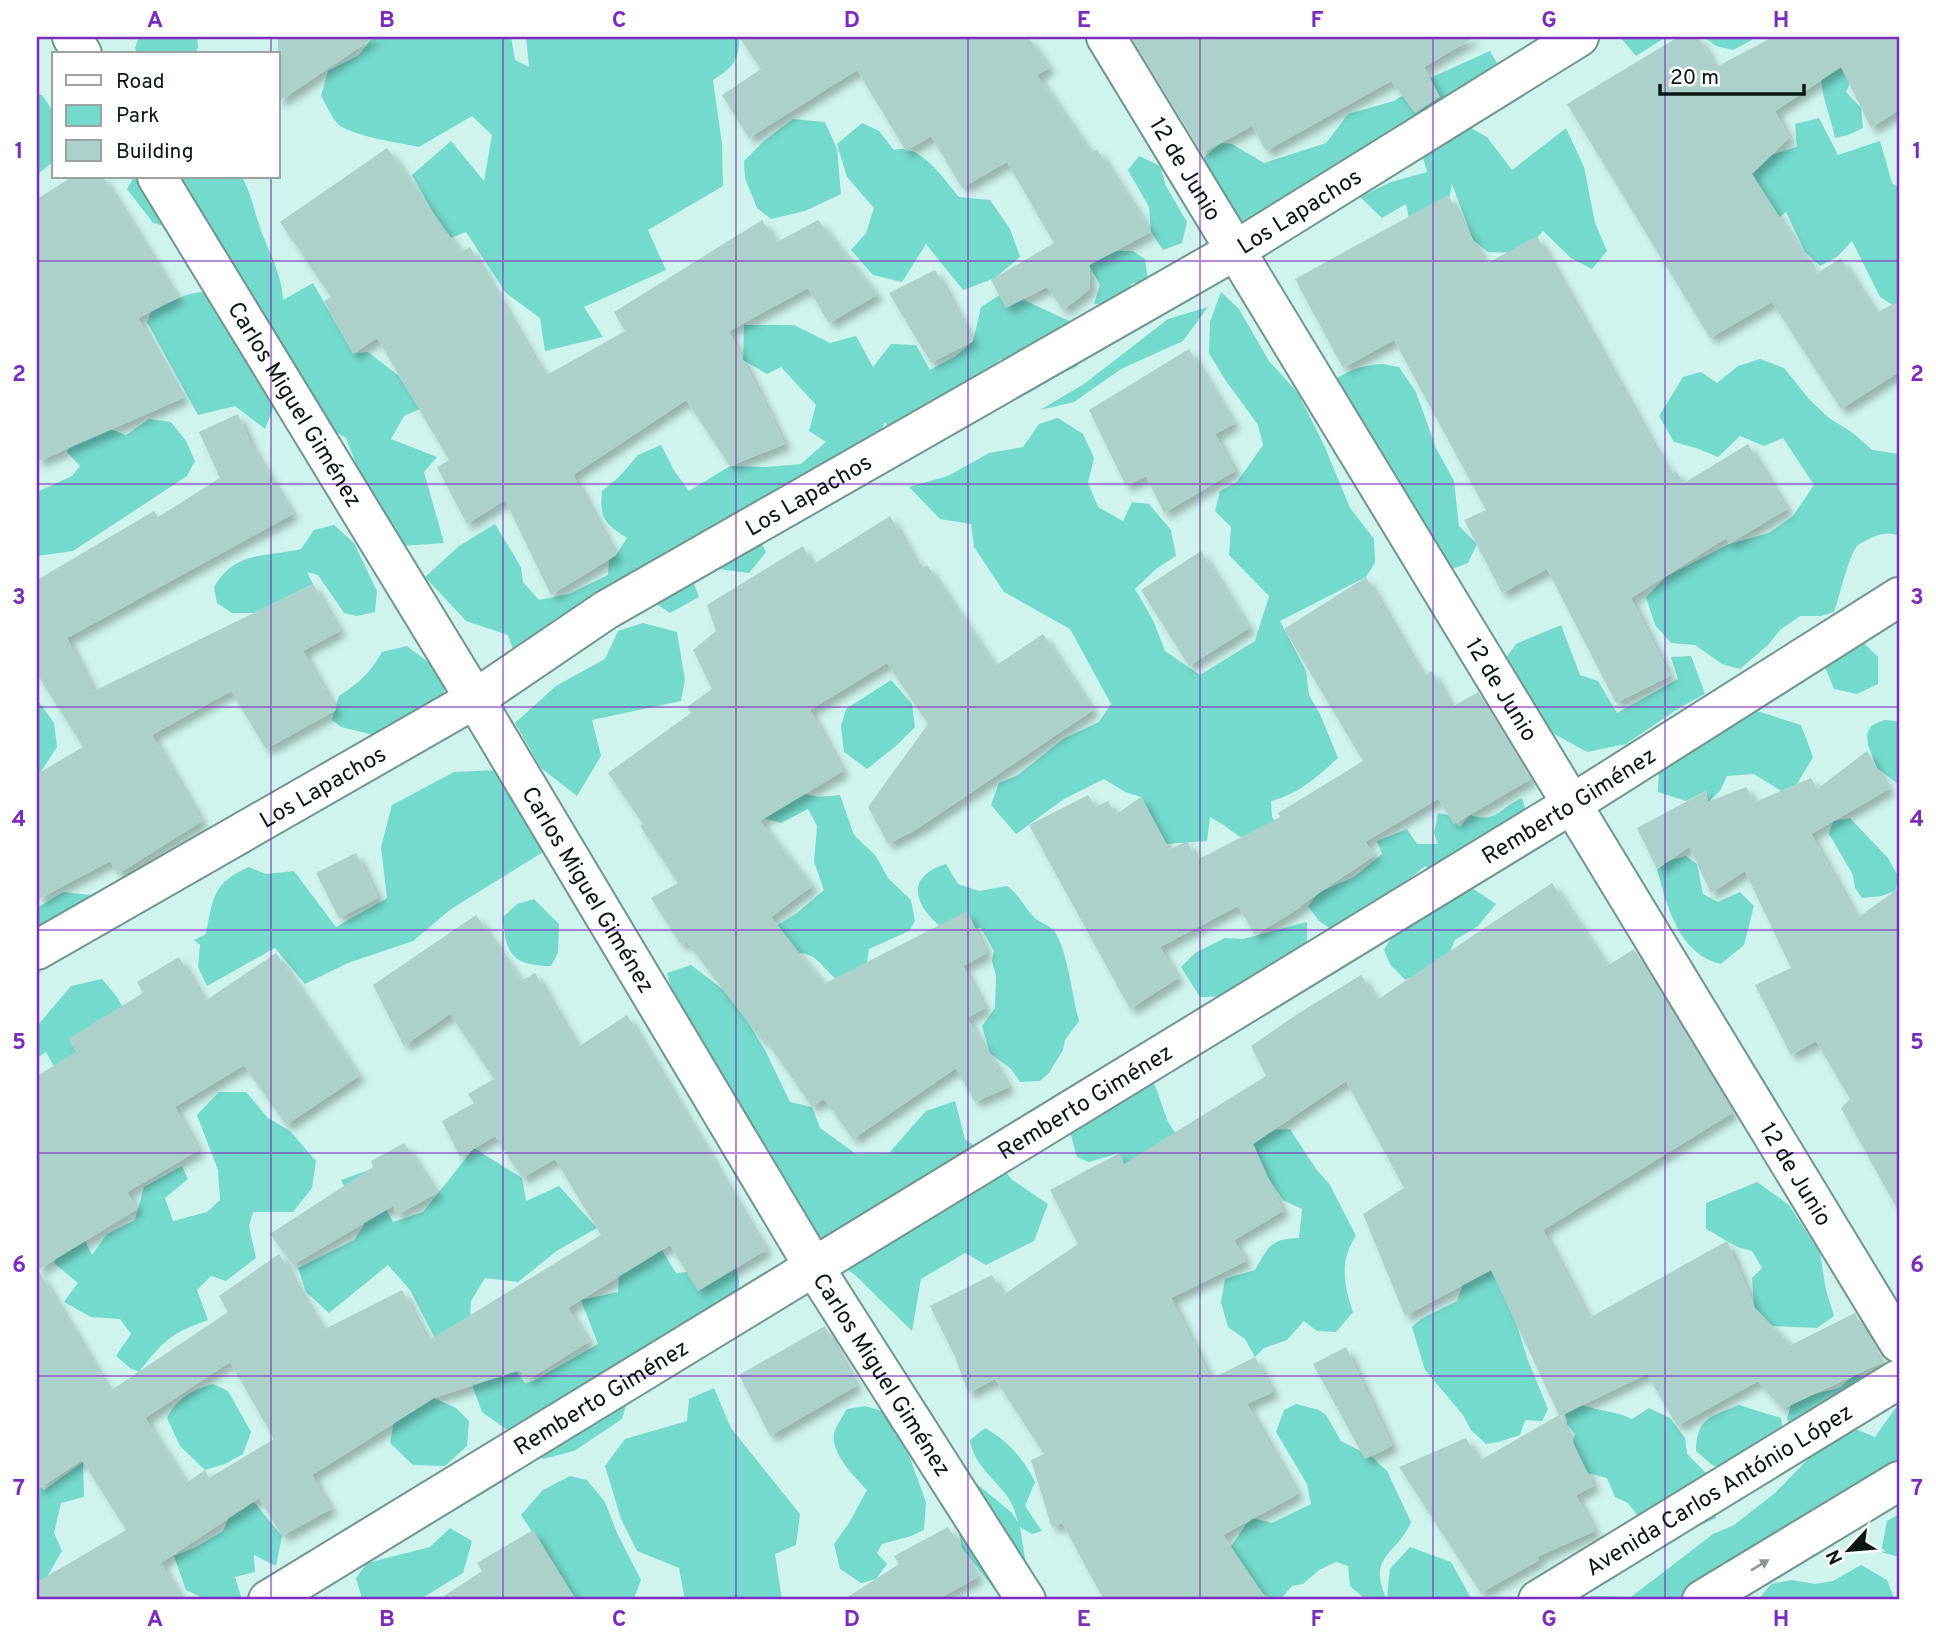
<svg xmlns="http://www.w3.org/2000/svg" width="1936" height="1637" viewBox="0 0 1936 1637" font-family="Overpass,sans-serif">
	<style>
		.green { fill: #74dacb }
		.building { fill: #acd1ca; fill-rule: evenodd; filter: url(#shadow) }
		.lines { fill: none; stroke-linecap: round; stroke-linejoin: round }
		.minor-casing { stroke: #71958e; stroke-width: 42 }
		.minor { stroke: #fff; stroke-width: 38 }
		.oneway { fill: #909695 }
		.grid { fill: none; stroke: #7b2cbf; stroke-width: 2; stroke-opacity: 0.55 }
		.labels { text-anchor: middle; stroke-width: 6; stroke-linejoin: round; paint-order: stroke }
		.street-label { font-size: 23px; fill: #081614; stroke: #fff }
		.neatline { fill: none; stroke: #7b2cbf; stroke-width: 2.5 }
		.grid-label { font-size: 23px; text-anchor: middle; font-weight: bold; fill: #7b2cbf }
	</style>
	<defs>
		<filter id="shadow"><feDropShadow dx="6" dy="6" stdDeviation="3.5" flood-color="#0004"/></filter>
	</defs>
	<rect width="100%" height="100%" fill="#cef4ed"/>
	<path class="green" d="M139,37H197L198,47L195,54H137L135,48Z
		M376,37H511L515,60L529,67L526,37H739C740,60 732,68 713,80L722,144L723,186L648,230L666,270L584,307L603,337L545,351L540,318L506,293L466,232L448,239L412,175L451,141L484,181L492,135L472,116L419,147C400,143 353,136 339,125C332,119 326,104 321,96L328,71L359,55L371,39Z
		M1620,37H1666L1636,56Z
		M1704,37H1753L1752,40L1733,50L1716,46Z
		M1490,51L1502,72L1230,237L1203,166L1204,157L1221,143L1232,144L1264,163L1326,143L1348,114L1394,101L1430,78Z
		M1843,59L1853,77L1846,92L1861,108L1863,128L1848,135L1835,138C1831,117 1822,99 1821,78Z
		M37,94L42,95L54,113V161L37,175Z
		M1819,118L1838,155L1880,141L1892,183L1899,188V309L1880,297L1852,241L1837,257L1820,266L1805,252L1786,212L1768,226L1739,142L1764,157L1797,147L1795,124Z
		M793,119L825,122L837,149L841,194L805,211L771,219L757,208L745,178L744,161L765,140Z
		M862,123L879,131L894,150C920,142 944,179 959,197L990,200L1010,229L1020,257L995,278L963,290L926,244L902,282L873,275L851,250L866,233L874,208L847,177L837,144Z
		M1466,125L1487,137L1512,170L1566,128L1584,167L1595,223L1607,251L1592,269L1571,258L1543,231L1523,253L1488,252L1473,240L1452,184L1441,240L1414,241L1406,204L1382,218L1360,197L1391,182L1427,172L1422,154Z
		M1139,156L1160,166L1166,186L1187,222L1182,243L1163,250L1151,232L1149,207L1128,170Z
		M134,177H242C251,193 254,210 260,228C269,253 282,274 283,300L313,283L353,353L368,352L399,376L420,409L404,416L391,439L437,457L424,472L444,543L403,546L362,479L346,438L319,422L181,230L153,223L127,189Z
		M1115,251H1133L1145,259L1148,280L1131,284L1124,305L1094,304L1100,285L1089,265Z
		M1012,287L1026,301L1078,325V366L1047,380L1001,359L896,442L885,422L867,462L746,516L766,552L749,573L687,565L699,597L670,613L643,595L521,672L508,635L466,621L425,577L459,546L495,524L521,567L523,582L539,600L569,594L608,575L609,560L616,555L627,538C605,524 599,518 602,491L619,477L638,455L661,445L675,472L689,491L730,466L767,467L801,464L826,442L809,431L816,405L781,367L767,374L743,360L744,325H794L830,343L856,336L873,367L891,344L916,345L930,370L956,356L973,341L981,307Z
		M225,288L276,400L265,429L235,406L198,415L147,322L152,309L189,294Z
		M1221,292L1239,309L1269,361L1298,393L1324,445L1350,508L1374,539L1375,563L1366,577L1280,621L1306,671L1309,695L1320,714L1338,758C1317,777 1299,794 1271,801L1272,817L1319,892L1354,877L1382,854L1377,841L1407,829L1417,844H1438L1434,833L1438,813L1448,815L1460,827L1470,815C1497,824 1500,807 1522,798L1531,829L1437,873L1425,866L1373,910L1334,931L1319,921L1308,906L1318,893L1222,824L1210,817L1207,841L1167,844L1141,797L1125,792L1104,779L1064,799L1016,834L991,805L999,783L1018,775L1063,739L1099,722L1111,704L1070,629L1004,592L974,547L971,524L940,519L909,487L948,476L989,453L1023,447L1039,424L1058,418L1083,434L1094,458L1088,483L1098,507L1123,521L1132,502L1149,504L1171,530L1176,556L1156,569L1135,589L1153,620L1165,651L1200,675L1255,641L1269,596L1229,555L1231,527L1215,511L1220,491L1237,482L1263,445L1258,425L1224,378L1209,353L1210,322Z
		M1208,307L1183,341L1121,369L1074,402L1040,410L1084,384L1168,319Z
		M1760,359L1784,368L1809,399L1829,418L1853,433L1872,450L1899,454V536C1891,532 1882,533 1873,537C1869,539 1862,542 1858,545C1849,554 1839,598 1834,612L1821,616H1800L1780,630L1767,646L1740,669L1722,664L1695,645L1671,643L1655,625L1646,597L1667,576L1729,544L1769,533L1793,516L1814,485L1783,438L1764,446L1740,436L1718,457L1696,448L1674,442L1659,416L1683,377L1701,372L1717,383L1738,366Z
		M1383,364L1399,367L1416,392L1436,448L1454,481L1459,526L1477,544L1468,563L1452,569L1425,547L1328,384C1346,371 1361,365 1383,364Z
		M149,419L171,422L186,441L195,461L187,476L73,551L37,556V492L72,476L80,466L67,452L76,427L102,426L126,435Z
		M334,525L354,543L377,591L375,612L357,616L344,613L318,575L307,572L313,584L254,613H232L217,603L214,587C236,550 263,558 301,549L314,530Z
		M643,623L677,632L685,680L681,701L592,720L601,756L577,796L541,768L515,723L556,686L605,659L618,631Z
		M1561,625L1580,675L1598,681L1617,713L1678,679L1671,657L1691,656L1705,694L1679,708L1626,744L1587,752L1536,724L1490,680L1516,644Z
		M1864,643L1878,657V684L1857,694L1834,689L1823,662L1839,650Z
		M407,646L446,676L442,712L374,735L341,727L332,720L339,696C359,683 370,673 382,652Z
		M891,680L912,704L915,727L897,745L867,769L844,752L841,726L846,709Z
		M37,699L54,723L57,747L40,773L37,772Z
		M1726,705L1760,712L1801,725L1813,757L1797,784L1781,791L1754,774L1727,776L1720,791L1708,802L1706,791L1686,801L1658,792L1659,766Z
		M1884,720L1896,721L1899,724V785L1877,768L1868,745L1867,734L1871,726Z
		M497,770L532,819L543,852L451,909L413,941L348,963L305,984L275,948L207,986L198,967L200,945L194,940L206,934C213,898 213,882 249,867L266,874L294,871L336,927L387,898L381,847L392,805L454,772Z
		M800,793L819,797L840,795L854,835L876,856L888,878L911,900L915,921L909,931L869,949L867,962L871,1000C861,995 851,990 842,984C817,966 820,948 782,954L773,928L797,913L824,890L814,862L817,826L808,809L781,823L753,815Z
		M1850,818L1888,858L1899,878L1895,891L1882,896L1862,898L1855,888L1853,875L1829,834L1833,821Z
		M1686,856L1697,864L1703,894L1718,902L1740,892L1754,906L1744,945L1721,964C1679,955 1667,906 1657,869L1668,861Z
		M946,864L958,884L979,891L1007,886C1020,896 1022,903 1032,915C1037,922 1048,924 1054,931C1068,950 1072,997 1079,1021L1065,1040L1063,1050L1049,1073L1040,1081L1020,1082L1011,1069L990,1053L982,1026L995,1008L996,976L992,961L994,951L981,928L946,931C917,909 901,878 946,864Z
		M1463,882L1496,904L1478,926L1455,940L1446,961L1405,980L1390,964L1384,950L1401,921Z
		M63,892L108,897L44,964L37,978V908Z
		M534,899L559,924L558,953L551,966C512,966 505,953 503,917L517,904Z
		M1307,922V946L1268,966L1231,996L1200,997L1181,967L1195,953L1225,938L1243,939Z
		M691,965L733,997L766,1052L790,1102L812,1107L820,1128L856,1154L889,1153L926,1111L955,1101L965,1139L1001,1165L1011,1179L1048,1204L1034,1241L986,1265L965,1253L921,1279L912,1331L855,1275L815,1248L810,1222L786,1198L685,1036L667,973Z
		M102,979L117,997L142,1042L57,1072L46,1052L37,1058V1026L71,986Z
		M1153,1080L1168,1122L1180,1140L1129,1174L1119,1153L1089,1162L1077,1157L1068,1125Z
		M219,1092H246L268,1118L290,1131L316,1161L312,1188L293,1212H253L249,1226L256,1258L226,1281L211,1276L197,1290L208,1320C171,1333 163,1341 139,1372L130,1368L116,1356L131,1334L120,1319L91,1317L64,1302L78,1283L54,1263L56,1237L50,1218L37,1200V1160L66,1202L92,1255L107,1234L135,1220L144,1187L182,1166L188,1179L165,1198L173,1221L207,1212L220,1200L218,1170L197,1115Z
		M1290,1129L1316,1169L1330,1185L1356,1236C1339,1260 1344,1286 1353,1312L1336,1332L1317,1331L1304,1321L1287,1340L1264,1348L1255,1357L1245,1339L1228,1327L1221,1302L1225,1279L1255,1270C1269,1246 1270,1239 1299,1238L1302,1209L1283,1200L1269,1179L1249,1169L1255,1134L1269,1130Z
		M474,1148L522,1178L526,1201L559,1186L597,1228L558,1250L518,1282L485,1278L471,1301L468,1358L441,1350L410,1290L388,1265L329,1313L306,1292L298,1268L354,1240L364,1225L341,1180L366,1171L393,1222L423,1212Z
		M1757,1182L1789,1205L1820,1253L1826,1290L1834,1316L1817,1328L1772,1326L1754,1307L1752,1278L1762,1268L1752,1251C1732,1247 1724,1238 1706,1229V1203Z
		M652,1234L676,1273L737,1268L739,1282L736,1304L640,1356L622,1419L574,1451L543,1459L520,1439L482,1412L470,1379L514,1368L525,1383L533,1381L598,1344L581,1300L618,1292L620,1253Z
		M1480,1261L1502,1277L1527,1358L1548,1409L1542,1421L1525,1420L1520,1435L1498,1442L1486,1444L1471,1430L1463,1415L1425,1370L1412,1327L1421,1319L1457,1301L1469,1267Z
		M1856,1374L1872,1383L1882,1406L1879,1416L1853,1428L1875,1437L1899,1403V1461L1780,1541L1751,1546L1746,1597L1744,1600H1585L1591,1596L1631,1597L1713,1534L1734,1525L1775,1493L1809,1458L1816,1446L1792,1427L1787,1419L1791,1405L1811,1395L1839,1388Z
		M213,1384L228,1391L251,1432L243,1454L225,1464L205,1470L180,1446L167,1418C177,1398 192,1390 213,1384Z
		M714,1388L731,1428L800,1514L796,1545L775,1554L782,1600H685L679,1568L637,1551L621,1519L605,1466L625,1439L687,1421L689,1399Z
		M434,1398L456,1408L469,1421L467,1446L445,1466L413,1465L390,1443L396,1410Z
		M1296,1404L1319,1410L1326,1415L1341,1441L1372,1457L1387,1471L1411,1522C1397,1556 1366,1554 1387,1600H1366L1350,1586L1348,1566L1336,1562L1319,1570L1303,1584L1292,1586L1280,1600L1264,1595L1229,1550L1246,1524L1253,1518L1272,1523L1311,1504L1307,1484L1276,1432L1284,1410Z
		M1582,1405C1602,1412 1613,1410 1632,1419L1649,1408L1670,1418L1685,1438L1687,1454L1706,1473L1716,1518L1699,1526L1664,1513L1640,1519L1628,1503L1615,1497L1607,1478L1588,1473C1580,1460 1569,1449 1575,1434L1567,1424L1565,1414Z
		M1739,1405L1781,1418L1786,1451L1733,1476L1711,1464L1696,1451C1696,1418 1712,1416 1739,1405Z
		M865,1406L882,1411L892,1420L908,1453L926,1502L924,1530L911,1536L882,1544L877,1553L887,1564L876,1579L861,1583L840,1569L834,1544L849,1523L867,1490C854,1476 828,1451 835,1430C838,1423 843,1416 847,1409Z
		M985,1428C1007,1440 1024,1459 1035,1482L1025,1506L1042,1531L1032,1534L1020,1527L1028,1577L995,1590L962,1548L951,1493L967,1476L1011,1512L1018,1522C1015,1511 1011,1499 1003,1491C990,1475 973,1462 970,1440Z
		M83,1462L84,1497L61,1503L54,1533L62,1551L37,1594V1481L44,1490Z
		M570,1476L587,1480L605,1502L617,1533L641,1580L634,1598L631,1600L575,1598L521,1515L543,1490Z
		M254,1502L282,1536L276,1566L254,1555L255,1572L235,1577L242,1600H207L186,1590L174,1556L196,1547L223,1531L232,1509Z
		M1899,1514V1557L1881,1552L1887,1521Z
		M450,1528L472,1541L463,1573L419,1600L362,1599L356,1578L367,1563L430,1547Z
		M1410,1547L1451,1562L1472,1600H1391L1387,1596L1390,1569Z
		M1861,1565L1887,1580L1895,1600H1758L1771,1584L1792,1580L1815,1584L1833,1581Z"/>
	<path class="building" d="M278,37H375L278,102Z
		M739,37H1028L1049,68L1037,75L1091,153L1097,149L1151,232L1089,265L1090,289L1063,310L1047,287L1006,308L991,280L1054,243L1007,162L962,188L931,136L906,151L857,70L749,138L722,95L761,69Z
		M1131,37H1475L1424,67L1440,97L1415,113L1391,81L1266,151L1252,126L1202,153Z
		M1678,37H1698L1716,67L1773,37H1899V110L1871,128L1841,67L1775,111L1789,138L1752,174L1816,274L1841,258L1876,313L1899,301V372L1841,409L1772,302L1710,338L1567,104Z
		M387,148L461,252L470,247L545,376L625,331L614,312L762,220L777,242L818,220L877,295L829,323L808,288L729,331L785,444L730,466L686,400L573,475L616,555L551,595L505,500L467,524L437,467L449,460L377,338L353,354L324,301L331,297L280,222Z
		M72,177H103L178,298L138,318L183,398L37,462V199Z
		M1448,195L1486,264L1537,236L1670,474L1676,471L1684,483L1748,444L1787,509L1729,544L1726,538L1631,598L1670,676L1616,703L1547,569L1502,593L1464,520L1486,510L1394,340L1343,368L1295,279Z
		M935,270L973,341L931,363L889,293Z
		M1189,349L1234,424L1215,434L1235,471L1164,513L1146,476L1126,486L1089,410Z
		M238,414L252,447L293,514L67,638L94,691L313,584L340,631L303,651L336,710L266,749L231,691L152,735L202,821L118,874L110,861L37,900V774L83,747L37,674V580L154,511L158,517L220,478L199,432Z
		M890,516L920,569L927,565L995,666L1043,634L1093,710L917,829L888,844L868,807L928,724L887,663L810,710L843,771L760,821L812,886L771,917L824,984L967,911L987,953L963,966L985,1008L967,1018L1009,1087L975,1102L956,1068L853,1139L824,1099L812,1107L765,1039L762,1041L687,942L681,945L651,898L678,883L640,826L643,824L608,773L691,713L687,707L712,689L693,650L716,631L707,605L803,546L812,565Z
		M1201,551L1249,628L1189,666L1141,590Z
		M1366,577L1423,676L1432,671L1452,707L1478,692L1531,779L1454,824L1438,799L1365,842L1375,855L1300,906L1301,907L1255,935L1238,906L1160,947L1178,978L1130,1009L1029,825L1088,795L1095,807L1108,801L1115,815L1141,797L1169,850L1187,841L1197,860L1280,817L1278,813L1363,761L1284,629Z
		M1867,751L1889,789L1811,834L1857,918L1899,888V1212L1841,1108L1850,1099L1816,1041L1791,1055L1755,985L1791,968L1745,871L1711,893L1689,847L1657,869L1637,828L1706,791L1708,802L1746,787L1755,802L1811,778L1817,789Z
		M356,853L378,898L339,918L316,873Z
		M1552,883L1607,966L1634,949L1732,1113L1543,1230L1589,1318L1727,1241L1755,1308L1791,1345L1855,1313L1881,1363L1782,1409L1758,1381L1677,1426L1647,1374L1560,1416L1594,1486L1576,1495L1595,1531L1537,1557L1539,1560L1481,1593L1399,1467L1466,1438L1479,1461L1559,1415L1491,1270L1405,1316L1363,1214L1404,1188L1346,1081L1253,1144L1283,1211L1234,1240L1246,1261L1171,1298L1211,1379L1255,1357L1273,1392L1247,1404L1298,1494L1223,1535L1267,1600H1104L1062,1523L1052,1528L1031,1460L1044,1454L995,1379L968,1393L956,1359L930,1306L992,1275L1003,1295L1078,1244L1050,1190L1119,1153L1124,1164L1266,1076L1251,1046L1299,1013L1361,975L1377,1000Z
		M476,915L521,981L535,973L578,1047L627,1015L766,1250L698,1291L670,1245L568,1308L589,1342L527,1380L520,1370L434,1398L312,1475L331,1509L282,1536L259,1498L161,1563L182,1600H37V1582L126,1530L82,1460L37,1490V1076L76,1052L68,1039L143,993L137,982L179,957L205,1001L276,953L359,1076L286,1125L244,1065L175,1107L199,1150L127,1192L137,1209L38,1270L110,1391L228,1312L219,1296L279,1254L323,1330L402,1290L428,1341L601,1235L555,1159L522,1178L495,1136L460,1157L442,1121L474,1103L468,1094L494,1079L450,1014L404,1046L373,985ZM230,1362L274,1439L209,1478L205,1470L186,1483L145,1418Z
		M404,1143L437,1193L397,1215L393,1206L293,1265L270,1234L373,1167L371,1161Z
		M825,1326L856,1386L770,1436L739,1375Z
		M1346,1347L1392,1446L1365,1459L1313,1364Z
		M948,1527L978,1577L937,1600H843L899,1564L894,1556Z
		M533,1530L576,1600H438L482,1571L477,1563Z"/>
	<g class="lines">
		<defs>
			<g id="minor">
				<path d="M72,37L82,54"/>
				<path id="s1" d="M1106,37L1899,1343"/>
				<path id="s2" d="M157,177L475,699L814,1267L1026,1600"/>
				<path id="s3" d="M37,950L475,699L606,610L1236,250L1579,37"/>
				<path id="s4" d="M268,1600L1572,804L1899,597"/>
				<path id="s5" d="M1538,1600L1899,1379"/>
				<path d="M1702,1600L1899,1481"/>
			</g>
		</defs>
		<use href="#minor" class="minor-casing"/>
		<use href="#minor" class="minor"/>
	</g>
	<defs><path id="oneway-solid" d="M-6-.8H1V-3.2L6.5 0L1 3.2V.8H-6Z" transform="scale(1.75)"/></defs>
	<use class="oneway" href="#oneway-solid" transform="translate(1760 1565) rotate(-31)"/>
	<path class="grid" d="M271,37V54M503,37V1600M736,37V1600M968,37V1600M1200,37V1600M1433,37V1600M1665,37V1600M271,177V1600M37,261H1899M37,484H1899M37,707H1899M37,930H1899M37,1153H1899M37,1376H1899"/>
	<g class="labels">
		<g class="street-label">
			<text dy="8" stroke="none"><textPath href="#s1" startOffset="154">12 de Junio</textPath></text>
			<text dy="8" stroke="none"><textPath href="#s3" startOffset="1463">Los Lapachos</textPath></text>
			<text dy="8" stroke="none"><textPath href="#s2" startOffset="266">Carlos Miguel Giménez</textPath></text>
			<text dy="8" stroke="none"><textPath href="#s3" startOffset="896">Los Lapachos</textPath></text>
			<text dy="8" stroke="none"><textPath href="#s1" startOffset="763">12 de Junio</textPath></text>
			<text dy="8" stroke="none"><textPath href="#s3" startOffset="329">Los Lapachos</textPath></text>
			<text dy="8" stroke="none"><textPath href="#s4" startOffset="1524">Remberto Giménez</textPath></text>
			<text dy="8" stroke="none"><textPath href="#s2" startOffset="833">Carlos Miguel Giménez</textPath></text>
			<text dy="8" stroke="none"><textPath href="#s4" startOffset="957">Remberto Giménez</textPath></text>
			<text dy="8" stroke="none"><textPath href="#s1" startOffset="1330">12 de Junio</textPath></text>
			<text dy="8" stroke="none"><textPath href="#s2" startOffset="1400">Carlos Miguel Giménez</textPath></text>
			<text dy="8" stroke="none"><textPath href="#s4" startOffset="390">Remberto Giménez</textPath></text>
			<text dy="8" stroke="none"><textPath href="#s5" startOffset="212">Avenida Carlos António López</textPath></text>
		</g>
	</g>
	<rect width="1936" height="1637" fill="none" stroke="#ffffff" stroke-width="77"/>
	<rect x="52" y="52" width="228" height="126" fill="#ffffff" stroke="#9ca2a1" stroke-width="2"/>
	<rect x="66" y="75" width="35" height="10" fill="#ffffff" stroke="#9ca2a1" stroke-width="2"/>
	<text x="116" y="88" font-size="21" fill="#081614">Road</text>
	<rect x="66" y="105" width="35" height="21" fill="#74dacb" stroke="#9ca2a1" stroke-width="2"/>
	<text x="116" y="122" font-size="21" fill="#081614">Park</text>
	<rect x="66" y="140" width="35" height="21" fill="#acd1ca" stroke="#9ca2a1" stroke-width="2"/>
	<text x="116" y="158" font-size="21" fill="#081614">Building</text>
	<g transform="translate(1849 1550) rotate(244)" stroke="#ffffff" stroke-width="5" paint-order="stroke">
	<path d="M0-5L12 26L0 18L-12 26Z" fill="#081614"/>
	<text y="-10" font-size="19" font-weight="bold" text-anchor="middle" fill="#081614">N</text>
	</g>
	<path d="M1660 84v10h144v-10" fill="none" stroke="#081614" stroke-width="3.5"/>
	<text x="1670" y="84" font-size="21" fill="#081614" stroke="#ffffff" stroke-width="5" paint-order="stroke">20 m</text>
	<rect x="38" y="38" width="1860" height="1560" class="neatline"/>
	<g class="grid-label">
		<text x="155" y="27">A</text>
		<text x="387" y="27">B</text>
		<text x="619" y="27">C</text>
		<text x="852" y="27">D</text>
		<text x="1084" y="27">E</text>
		<text x="1317" y="27">F</text>
		<text x="1549" y="27">G</text>
		<text x="1781" y="27">H</text>
		<text x="19" y="158">1</text>
		<text x="1917" y="158">1</text>
		<text x="19" y="381">2</text>
		<text x="1917" y="381">2</text>
		<text x="19" y="604">3</text>
		<text x="1917" y="604">3</text>
		<text x="19" y="826">4</text>
		<text x="1917" y="826">4</text>
		<text x="19" y="1049">5</text>
		<text x="1917" y="1049">5</text>
		<text x="19" y="1272">6</text>
		<text x="1917" y="1272">6</text>
		<text x="19" y="1495">7</text>
		<text x="1917" y="1495">7</text>
		<text x="155" y="1626">A</text>
		<text x="387" y="1626">B</text>
		<text x="619" y="1626">C</text>
		<text x="852" y="1626">D</text>
		<text x="1084" y="1626">E</text>
		<text x="1317" y="1626">F</text>
		<text x="1549" y="1626">G</text>
		<text x="1781" y="1626">H</text>
	</g>
</svg>
